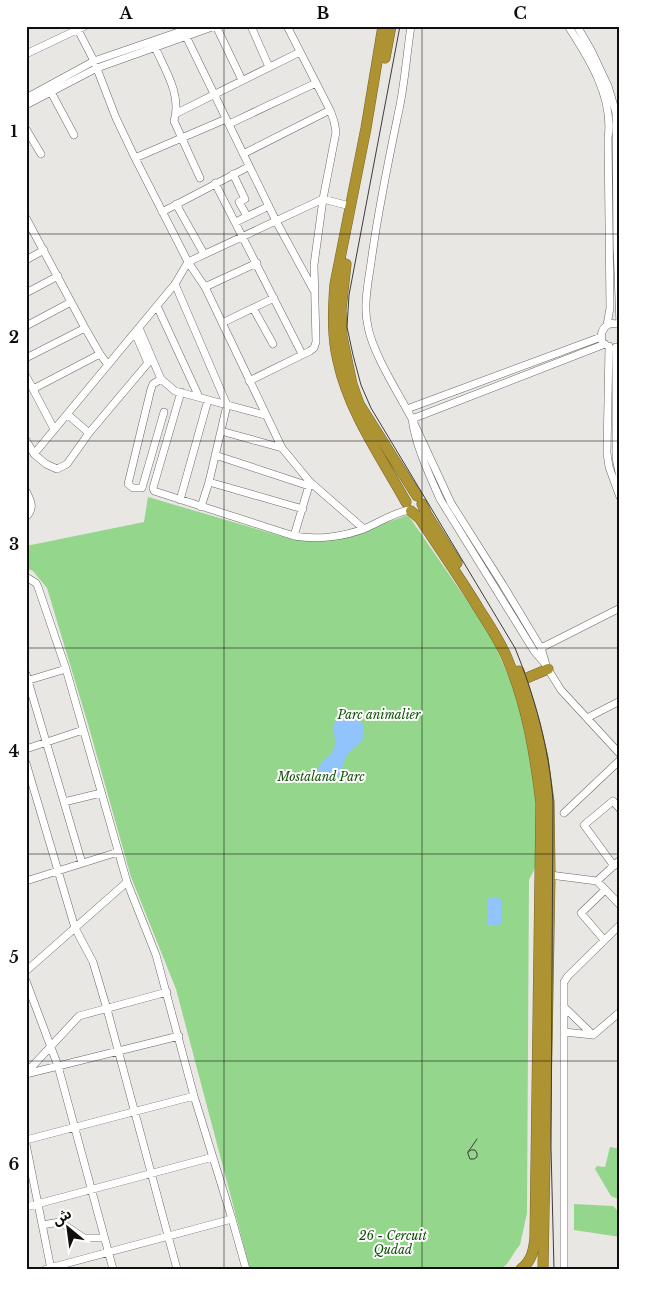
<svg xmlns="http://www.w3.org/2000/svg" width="646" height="1295" viewBox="0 0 646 1295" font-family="'Libre Baskerville','Noto Sans Arabic',serif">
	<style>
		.green { fill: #94d68c }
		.water { fill: #91c4fd }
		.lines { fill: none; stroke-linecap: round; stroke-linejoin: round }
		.minor-casing { stroke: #6a6865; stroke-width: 8 }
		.highway-casing { stroke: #776526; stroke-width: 11 }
		.minor { stroke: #fff; stroke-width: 7 }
		.highway { stroke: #ae9333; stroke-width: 10 }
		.tram { stroke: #3e3d3c; stroke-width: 1 }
		.grid { fill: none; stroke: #100f0e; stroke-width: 1; stroke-opacity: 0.55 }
		.labels { text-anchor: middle; stroke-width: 4; stroke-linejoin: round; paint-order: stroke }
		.park-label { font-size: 12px; font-style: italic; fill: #0c5004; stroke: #fff }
		.neatline { fill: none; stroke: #100f0e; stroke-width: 2 }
		.grid-label { font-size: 16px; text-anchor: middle; font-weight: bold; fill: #100f0e }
	</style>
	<rect width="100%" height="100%" fill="#e9e7e4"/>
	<path class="green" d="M148,497L294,540L346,537L408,515L477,615L493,641L511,682L523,721L539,803L538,862L529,880L527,1213L520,1245C513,1252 511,1262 501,1269H250L176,989L131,877L88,724L47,588L33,571L26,568V546L144,522Z
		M610,1147L620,1149V1160L617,1170L620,1172V1200L611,1196L595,1169L597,1166L605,1167Z
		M574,1204L613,1206L620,1213V1237L574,1230Z"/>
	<path class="water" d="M346,714C361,714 369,729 361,742C357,747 350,750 347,755C341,765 340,793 321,778L318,769C321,761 329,758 333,751C340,737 324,721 346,714Z
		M490,897H499L501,900V923L498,926H490L487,923V900Z"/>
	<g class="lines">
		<defs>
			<path id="minor" d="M76,26L94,61L116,118L135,158L188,262L205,287L282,448L310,482L364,529
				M181,26L276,221L313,289
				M216,26L242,80
				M251,26L269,67
				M411,26C407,52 405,79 400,105C389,158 378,209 371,263C368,283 363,307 368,327C373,354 399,394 412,419L605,344
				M568,26C589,58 614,98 608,138L610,308L607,325
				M577,26L591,50L608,86L616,113L617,246L620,325
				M155,47C165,70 182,95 174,121L200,178
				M26,54L85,26
				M51,92L74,135
				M26,98L94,61L196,26
				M26,105L97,68L215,26
				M177,113L300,52
				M229,124L316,83
				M26,129L41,154
				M243,154L330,110
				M135,158L226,119
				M233,174L245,199L239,202L247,216L236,222L269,206
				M215,183L302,354
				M176,204L204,254
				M162,212L248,167
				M26,218L85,328L100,354L108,365
				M26,260L44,250
				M175,284L227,405L209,482L201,507
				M205,287L257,263
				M26,293L58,276
				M157,306L199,397
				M253,308L273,344
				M222,323L274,298
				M26,326L71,302
				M139,328L161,379L175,391L265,415
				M602,341C599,329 608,320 620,325
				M609,346L607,453L609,467L620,497
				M616,347V458L620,477
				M26,358L85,328
				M26,376L54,429
				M161,379L153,384L151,389L128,484L133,488H142L164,412
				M249,381L310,351L314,348L316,342L314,265L323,199L336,132L334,121L330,110L287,26
				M33,389L100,354
				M181,392L153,488L154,491L294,536C317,540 344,537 366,528C380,522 393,513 409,510
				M407,409L601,337
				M67,414L89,433L148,363L135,333
				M412,419L451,503L503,585L541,648L546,665L534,651L440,499C429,474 416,447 412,419Z
				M221,431L282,448
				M26,440L34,454L175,284L188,262L323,199L350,206
				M34,454L46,464L57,469L67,464L89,433
				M215,455L309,486
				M209,482L303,509
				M26,491C31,501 35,508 26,517
				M180,500L208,400
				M294,536L310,482
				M26,577L36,583L38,587L66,669L127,882L156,955L194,1096L232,1219L246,1269
				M541,648L620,608
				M546,666L561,690L620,754
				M26,674L82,863
				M26,681L66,669
				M587,718L620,701
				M26,749L83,730
				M26,763L75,928L93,962L107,1009L177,1269
				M64,802L101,793
				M564,813L620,760
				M614,866L584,825L613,801L620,809
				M550,875L597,881L620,905
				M26,881L118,852
				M597,881L620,860
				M604,940L581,913L605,890
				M26,971L127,882
				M26,981L58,1066L113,1269
				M564,1007L593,1035
				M564,1032L593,1035L620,1012
				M26,1073L79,1016L167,992
				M26,1074L179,1036
				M26,1140L194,1096
				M26,1144L51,1269
				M26,1207L213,1157
				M42,1225L60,1222L84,1238H104
				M46,1269L232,1219
				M564,1269V982L568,976L620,925"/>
			<path id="highway" d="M383,26L366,128L335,284C333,310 332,336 338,361C349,412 381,457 406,502
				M385,58L391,26
				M346,264L341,310L342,336L352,384L359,404L417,496
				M422,504L427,515L457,563
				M411,511L420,519C440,549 460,578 479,609C489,625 500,641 507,658C527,704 535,754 541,803L535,1237C534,1249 532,1261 521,1269
				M519,671L535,724L543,758L549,802L550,875L543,1269
				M522,680L548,669"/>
		</defs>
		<use href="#minor" class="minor-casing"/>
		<use href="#highway" class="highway-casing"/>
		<use href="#minor" class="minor"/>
		<use href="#highway" class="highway"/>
		<path class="tram" d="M400,26L349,295L347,327L353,355L361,385L371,408L515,648C535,697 549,748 553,801L551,1148L554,1269
			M468,1152L471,1150H475L477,1153V1157L474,1159H470L468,1154V1152L477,1139"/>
	</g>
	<path class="grid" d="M224,26V1269M422,26V1269M26,234H620M26,441H620M26,648H620M26,854H620M26,1061H620"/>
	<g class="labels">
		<g class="park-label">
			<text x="379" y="719">Parc animalier</text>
			<text x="321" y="781">Mostaland Parc</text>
			<text x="393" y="1240">26 - Cercuit<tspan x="393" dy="14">Qudad</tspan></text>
		</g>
	</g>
	<rect width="646" height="1295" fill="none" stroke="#ffffff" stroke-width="55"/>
	<g transform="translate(68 1228) rotate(331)" stroke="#ffffff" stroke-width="4" paint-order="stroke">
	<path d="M0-4L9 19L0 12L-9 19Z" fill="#100f0e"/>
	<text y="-8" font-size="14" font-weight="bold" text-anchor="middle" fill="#100f0e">ش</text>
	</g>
	<rect x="28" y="28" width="590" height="1240" class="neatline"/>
	<g class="grid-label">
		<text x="126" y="19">A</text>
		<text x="323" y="19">B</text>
		<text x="520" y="19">C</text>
		<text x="14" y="137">1</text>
		<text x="14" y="343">2</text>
		<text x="14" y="550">3</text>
		<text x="14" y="757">4</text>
		<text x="14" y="963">5</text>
		<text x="14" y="1170">6</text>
	</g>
</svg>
